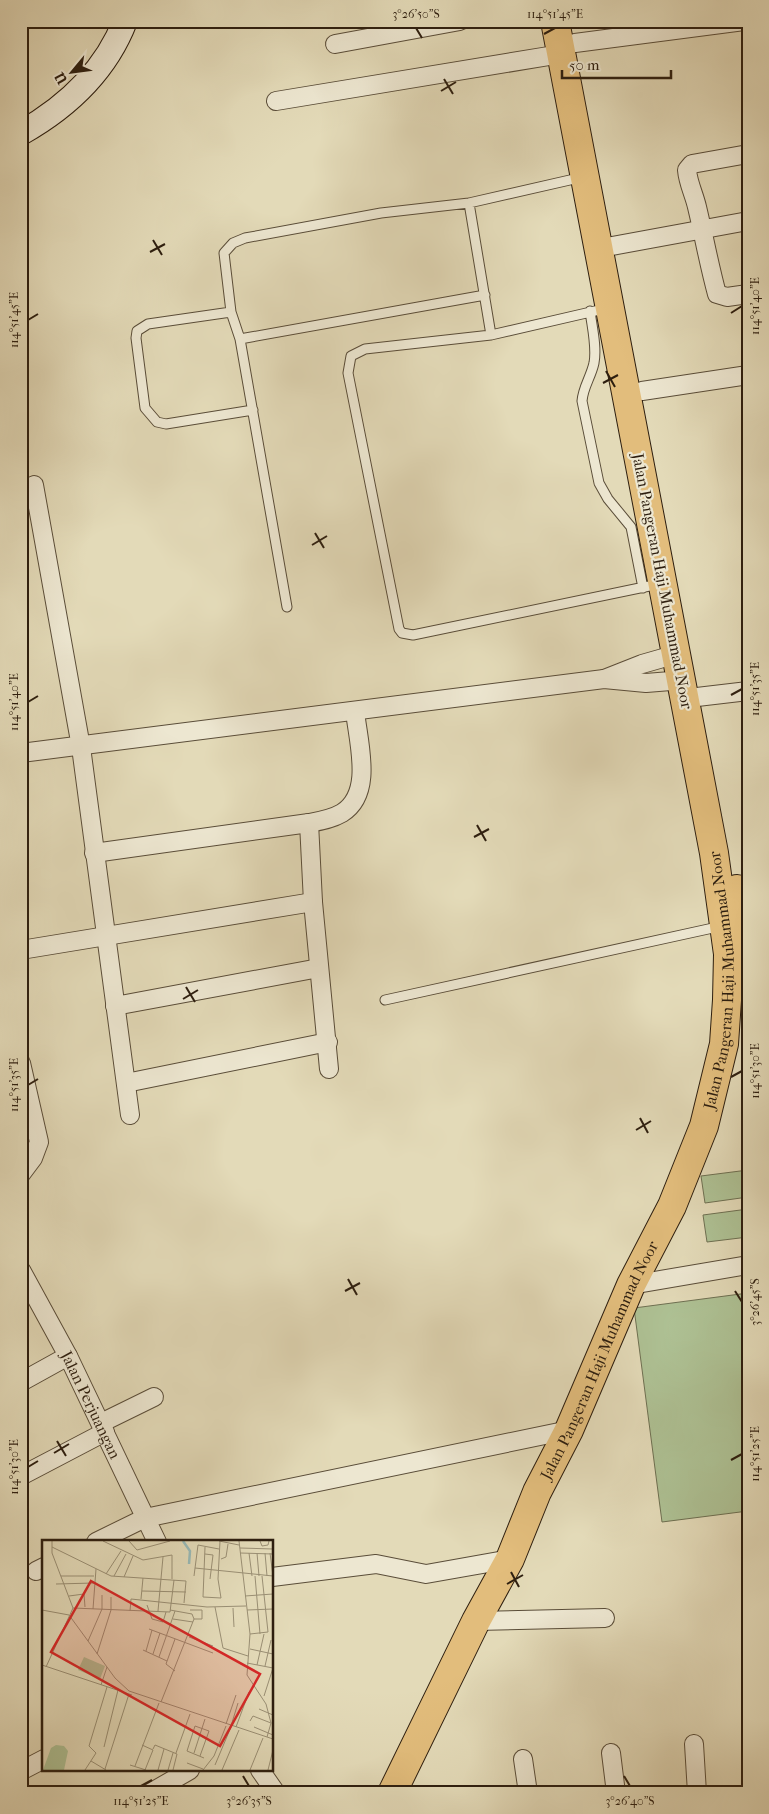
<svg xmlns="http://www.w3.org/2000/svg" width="769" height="1814" viewBox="0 0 769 1814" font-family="'IM FELL French Canon',serif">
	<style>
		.green { fill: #aec194; stroke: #6e7052 }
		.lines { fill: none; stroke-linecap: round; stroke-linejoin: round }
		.lane-casing { stroke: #5a4d39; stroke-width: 11 }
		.street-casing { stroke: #5a4d39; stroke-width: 20 }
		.secondary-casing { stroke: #2d1e0f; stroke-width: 26 }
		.primary-casing { stroke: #2d1e0f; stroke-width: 30 }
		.lane { stroke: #ede7d1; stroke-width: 9 }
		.street { stroke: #ede7d1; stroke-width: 18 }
		.secondary { stroke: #ede7d1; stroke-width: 24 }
		.primary { stroke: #e2bd7c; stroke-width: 28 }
		.ticks { fill: none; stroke: #2d1e0f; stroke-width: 2 }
		.labels { text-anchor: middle; stroke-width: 4.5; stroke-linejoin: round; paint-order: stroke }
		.street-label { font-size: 16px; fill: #2d1e0f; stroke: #ede7d1 }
		.inset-river { fill: none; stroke: #97b9b7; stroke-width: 2.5 }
		.inset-road { fill: none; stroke: #9a8f74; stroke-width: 1 }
		.view { fill: #d62828; fill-opacity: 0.15; stroke: #d62828; stroke-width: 2.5 }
		.inset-edge { fill: none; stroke: #2d1e0f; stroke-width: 2.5 }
		.neatline { fill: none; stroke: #2d1e0f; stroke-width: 2 }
		.ticks-label { font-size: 12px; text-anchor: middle; fill: #2d1e0f }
	</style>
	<rect width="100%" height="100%" fill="#e3dab8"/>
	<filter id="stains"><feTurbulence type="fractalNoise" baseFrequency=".004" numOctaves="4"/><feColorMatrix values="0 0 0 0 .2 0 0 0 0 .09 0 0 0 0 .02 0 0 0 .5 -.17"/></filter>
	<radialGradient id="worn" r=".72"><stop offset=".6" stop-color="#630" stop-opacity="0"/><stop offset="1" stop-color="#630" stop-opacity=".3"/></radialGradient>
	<path class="green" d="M748,1170V1197L705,1203L701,1176Z
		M748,1209V1237L707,1242L703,1215Z
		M748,1293V1511L662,1522L634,1308Z"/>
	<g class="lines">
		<defs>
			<path id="lane" d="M469,203L491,335
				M608,308L491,335L365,349L351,356L348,373L399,629L402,633L413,635L659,584
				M590,311C592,327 597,347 594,363C591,377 583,387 582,401L599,483L608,499L631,527L643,588
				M231,312L148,324L137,331L136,338L145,408L157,422L166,424L253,410
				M240,339L485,295
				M287,607L240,339L231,312L224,253L233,243L245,238L381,213L469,203L583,177
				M385,1000L722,926"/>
			<g id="street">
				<path d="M575,43L744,21"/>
				<path d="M335,44L460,21"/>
				<path d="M276,101L561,54"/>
				<path d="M748,154L692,164L687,170C688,183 694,194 697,207C704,236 709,265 717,294L727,297L748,294"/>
				<path d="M612,246L748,221"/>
				<path d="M642,391L748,375"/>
				<path d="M34,485L81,747L130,1115"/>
				<path d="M604,679L642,664L677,654"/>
				<path d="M697,697L748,691"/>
				<path d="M21,753L604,679L646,683L683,680"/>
				<path d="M309,823L313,902L329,1069"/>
				<path d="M94,853L309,823C320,821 332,819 342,813C374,793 358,742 355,711"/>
				<path d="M21,950L313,902"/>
				<path d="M115,1006L319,968"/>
				<path d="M21,1063L39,1142L33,1158L21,1174"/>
				<path d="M126,1083L328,1042"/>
				<path id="s1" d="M21,1270L68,1356L157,1542"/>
				<path d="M631,1285L748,1265"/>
				<path d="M21,1382L68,1356"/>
				<path d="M101,1423L154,1397"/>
				<path d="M21,1476L105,1432"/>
				<path d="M96,1542L145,1518L569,1430"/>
				<path d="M36,1571L44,1567"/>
				<path d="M272,1577L376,1564L426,1574L510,1559"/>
				<path d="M476,1621L605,1618"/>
				<path d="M694,1744L697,1793"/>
				<path d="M611,1753L616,1793"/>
				<path d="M523,1759L528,1793"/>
				<path d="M260,1770L276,1793"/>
				<path d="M21,1771L44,1759"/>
				<path d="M150,1793L190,1770"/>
			</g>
			<path id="secondary" d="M21,133C67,107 106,70 125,21"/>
			<g id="primary">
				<path d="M737,889L748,943"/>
				<path id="s2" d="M392,1793L476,1621L510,1559L537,1492L569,1430L631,1285L672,1206L704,1126L724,1044L727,1000L728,954L714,853L555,21"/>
			</g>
		</defs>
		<use href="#lane" class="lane-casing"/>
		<use href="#street" class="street-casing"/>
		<use href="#secondary" class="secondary-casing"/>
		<use href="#primary" class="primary-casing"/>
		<use href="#lane" class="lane"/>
		<use href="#street" class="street"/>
		<use href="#secondary" class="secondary"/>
		<use href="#primary" class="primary"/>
	</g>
	<path class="ticks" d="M416,28L422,38M544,34L555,28M444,79L453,94M441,91L456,82M153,240L162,255M150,252L165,244M731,313L742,306M28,320L38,314M606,371L615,387M603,383L618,375M315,533L324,548M312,545L327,536M731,695L742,689M28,702L38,696M477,825L486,841M474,837L489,829M186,987L195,1002M183,999L198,990M731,1077L742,1071M28,1085L38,1079M640,1118L648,1133M636,1130L651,1121M348,1279L357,1295M345,1291L360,1283M735,1291L742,1302M57,1441L66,1456M54,1453L69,1444M731,1460L742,1454M28,1467L38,1461M511,1572L519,1587M507,1584L523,1575M243,1776L249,1786M624,1776L630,1786M141,1786L152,1780"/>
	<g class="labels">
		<g class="street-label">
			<text transform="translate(663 581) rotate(79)" y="6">Jalan Pangeran Haji Muhammad Noor</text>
			<text dy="6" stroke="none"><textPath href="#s2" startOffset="885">Jalan Pangeran Haji Muhammad Noor</textPath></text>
			<text dy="6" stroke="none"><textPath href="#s2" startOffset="480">Jalan Pangeran Haji Muhammad Noor</textPath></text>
			<text dy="6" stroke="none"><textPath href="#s1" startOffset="152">Jalan Perjuangan</textPath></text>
		</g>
	</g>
	<g transform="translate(42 1540)">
		<rect width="231" height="231" fill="#e3dab8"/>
		<path d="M42,117L63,126L58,139L36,130ZM14,205L22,206L26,211L22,230H1L9,208Z" fill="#aec194"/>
		<path class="inset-river" d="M141,1L148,11L147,24"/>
		<path class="inset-road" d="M61,1L101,20L130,15V39M87,1L95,10L128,1M177,1L197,5M197,1L208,94L205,135L224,164L229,183L225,197M218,1L220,6L226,5L227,1M10,7L69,36L144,41L142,63M198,8L231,9M198,13L231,14M207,13L210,36M215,13L217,36M223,13L225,36M228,13L231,36M163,14L171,15L168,39M179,19L184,17L186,4M153,28L231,36M64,34L79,11M19,36H52M72,36L84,14M152,36L156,5L177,9M213,36L218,94M82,37L91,16M14,44L52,43M100,51L144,52M27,56L42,54L43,67M203,56L231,54M161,57L179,58L176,39L178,1M161,57L163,7M99,59L101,38M105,65L110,79L121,82L124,72M173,67L181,108L206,116M31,68L128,72L132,40M191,68L192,87M51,69L54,29M0,70L27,75L73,138L87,151L231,199M148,70H160V79H152M205,70L231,69M88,71L89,59L165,67L204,66M116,71L121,17M131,79L151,82M107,89L171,113M208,94L226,92L220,36M147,97L171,106M46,101L60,69V55M208,109L231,114M101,110L125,121M104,111L110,90M55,114L69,70V57M111,114L118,93M117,117L133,71M205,123L231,128M0,125L90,155M215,125L222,94M223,126L229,100M4,127L31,68L10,13V1M133,131L124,124L133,99M59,145L65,127M222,156L231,128M119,162L152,79L150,74L128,70M217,169L231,175M208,181L211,176L229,183M184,184L194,155M189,186L196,163M194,187L207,152M212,187L231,195M100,205L111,210L103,230M62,207L76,150M111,209L113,205L135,214L131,230M134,213L148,174M152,213L163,179M158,216L167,191L153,186L145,211L162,218M49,221L64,230M145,223L161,229M88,225L104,230M173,225L189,187M93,226L117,163M63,229L87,154M43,230L54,213L47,206L65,147M116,230L122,209M126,230L131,213M161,230L172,216L184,186M180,230L197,190M208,230L221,198M226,230L231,210"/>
		<path class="view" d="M49,41L218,134L178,206L9,112Z"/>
		<rect width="231" height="231" class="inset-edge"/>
	</g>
	<rect width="769" height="1814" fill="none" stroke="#e3dab8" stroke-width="55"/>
	<g transform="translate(72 72) rotate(241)" stroke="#ede7d1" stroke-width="4" paint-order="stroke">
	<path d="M0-4L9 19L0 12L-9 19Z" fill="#2d1e0f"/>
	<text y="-8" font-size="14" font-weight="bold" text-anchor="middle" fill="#2d1e0f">U</text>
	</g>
	<path d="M562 70v8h109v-8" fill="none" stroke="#2d1e0f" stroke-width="2.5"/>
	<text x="569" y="70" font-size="15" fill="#2d1e0f" stroke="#ede7d1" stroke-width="4" paint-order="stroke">50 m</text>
	<rect x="28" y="28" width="714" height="1758" class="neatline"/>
	<g class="ticks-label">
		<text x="416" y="18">3°26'50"S</text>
		<text x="555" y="18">114°51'45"E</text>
		<text transform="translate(755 306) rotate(-90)" y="4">114°51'40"E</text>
		<text transform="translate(14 320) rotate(-90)" y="4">114°51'45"E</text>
		<text transform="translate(755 689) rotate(-90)" y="4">114°51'35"E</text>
		<text transform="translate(14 702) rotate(-90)" y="4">114°51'40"E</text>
		<text transform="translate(755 1071) rotate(-90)" y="4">114°51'30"E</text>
		<text transform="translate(14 1085) rotate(-90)" y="4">114°51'35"E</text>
		<text transform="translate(755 1302) rotate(-90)" y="4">3°26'45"S</text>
		<text transform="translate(755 1454) rotate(-90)" y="4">114°51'25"E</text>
		<text transform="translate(14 1467) rotate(-90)" y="4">114°51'30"E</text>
		<text x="141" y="1805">114°51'25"E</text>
		<text x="249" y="1805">3°26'35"S</text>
		<text x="630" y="1805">3°26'40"S</text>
	</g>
	<rect width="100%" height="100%" filter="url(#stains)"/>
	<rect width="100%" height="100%" fill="url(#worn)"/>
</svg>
